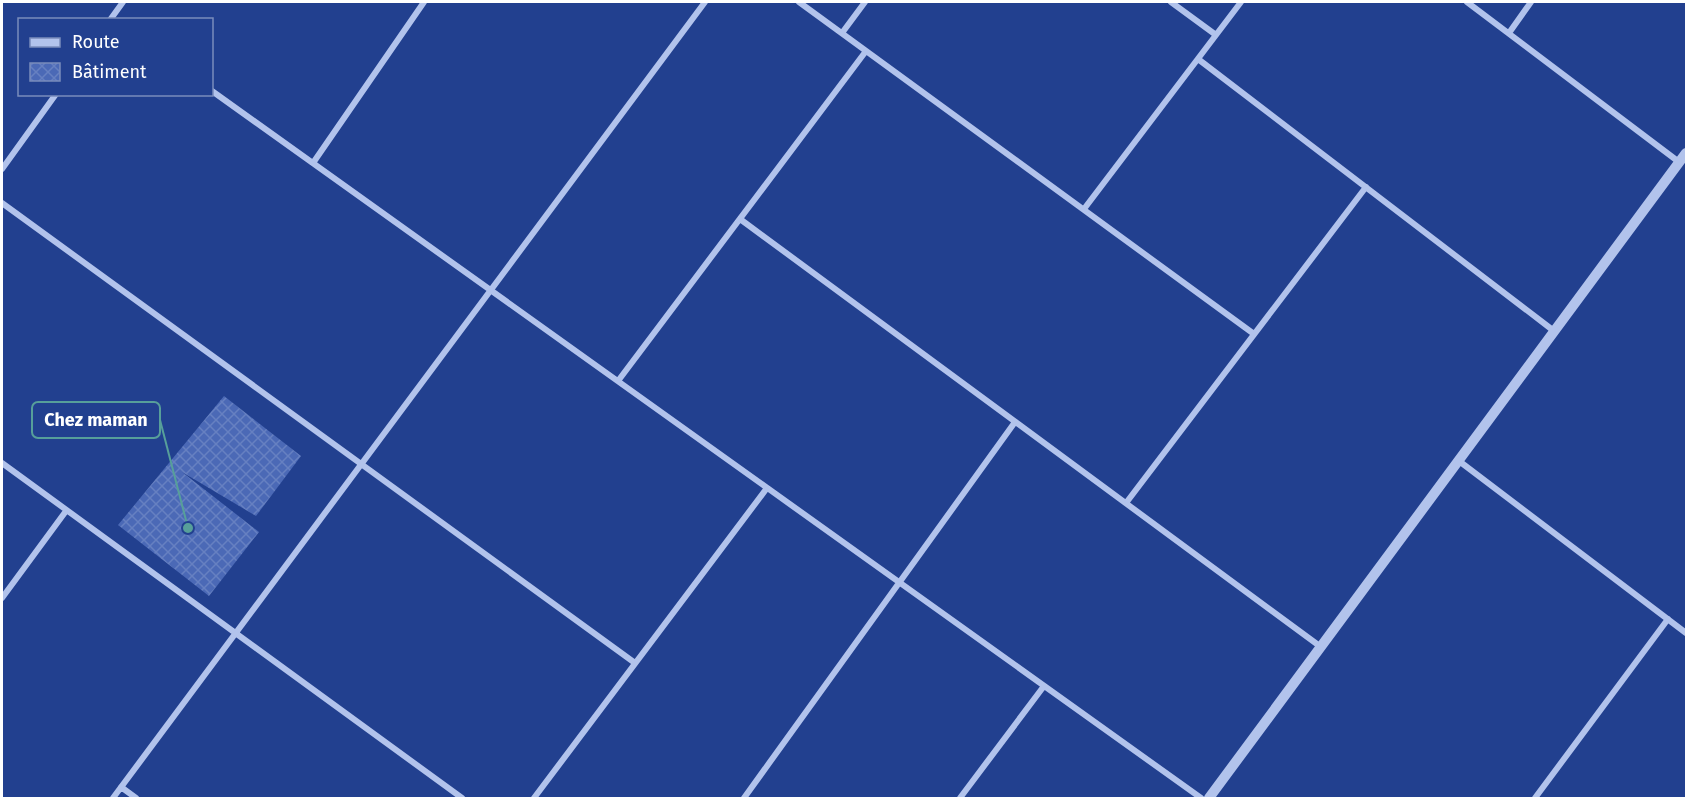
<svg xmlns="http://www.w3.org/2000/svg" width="1688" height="800" viewBox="0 0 1688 800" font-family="'Fira Sans',sans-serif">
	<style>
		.building { fill: url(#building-cross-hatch) }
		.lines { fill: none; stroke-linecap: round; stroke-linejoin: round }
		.minor { stroke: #b2c3ec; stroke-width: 6 }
		.tertiary { stroke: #b2c3ec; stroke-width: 10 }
		.leader { fill: none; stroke: #579f9a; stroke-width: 2 }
		.callout-dot { fill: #579f9a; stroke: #22408f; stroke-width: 2 }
		.callout { fill: #22408f; stroke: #579f9a; stroke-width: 2 }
		.callout-label { font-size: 18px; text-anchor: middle; font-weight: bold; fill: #fff }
	</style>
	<defs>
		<pattern id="building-cross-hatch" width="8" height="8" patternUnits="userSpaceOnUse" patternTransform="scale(1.5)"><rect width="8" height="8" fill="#4b69b6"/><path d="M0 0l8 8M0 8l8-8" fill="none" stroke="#6680c1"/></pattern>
	</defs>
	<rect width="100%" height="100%" fill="#22408f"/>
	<path class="building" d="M224,396L301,456L256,516L182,472L259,532L209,596L118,525Z"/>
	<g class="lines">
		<path class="minor" d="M799,2L1254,334
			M1171,2L1216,35
			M1467,2L1679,162
			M110,20L123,2
			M842,33L865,2
			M1509,33L1531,2
			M1198,59L1554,331
			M212,91L1201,798
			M313,163L424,2
			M2,169L56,94
			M2,203L635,663
			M1084,209L1241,2
			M740,219L1321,647
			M618,381L866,51
			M1459,461L1686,633
			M2,463L462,798
			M1126,503L1366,187
			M2,598L66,511
			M121,787L136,798
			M113,798L705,2
			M534,798L767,488
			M744,798L1015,422
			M960,798L1044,686
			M1535,798L1668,619"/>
		<path class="tertiary" d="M1209,798L1686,153"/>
	</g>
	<path class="leader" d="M188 528L160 420"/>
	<circle class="callout-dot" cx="188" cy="528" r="6"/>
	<rect class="callout" x="32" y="402" width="128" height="36" rx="6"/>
	<g class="callout-label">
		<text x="96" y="426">Chez maman</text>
	</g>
	<rect width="1688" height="800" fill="none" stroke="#ffffff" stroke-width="6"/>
	<rect x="18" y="18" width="195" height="78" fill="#22408f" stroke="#7a8cbc" stroke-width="1.5"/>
	<rect x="30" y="38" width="30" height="9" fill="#b2c3ec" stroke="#7a8cbc" stroke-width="1.5"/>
	<text x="72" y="48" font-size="18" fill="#ffffff">Route</text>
	<rect x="30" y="63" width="30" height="18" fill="url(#building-cross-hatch)" stroke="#7a8cbc" stroke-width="1.5"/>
	<text x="72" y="78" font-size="18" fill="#ffffff">Bâtiment</text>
</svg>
